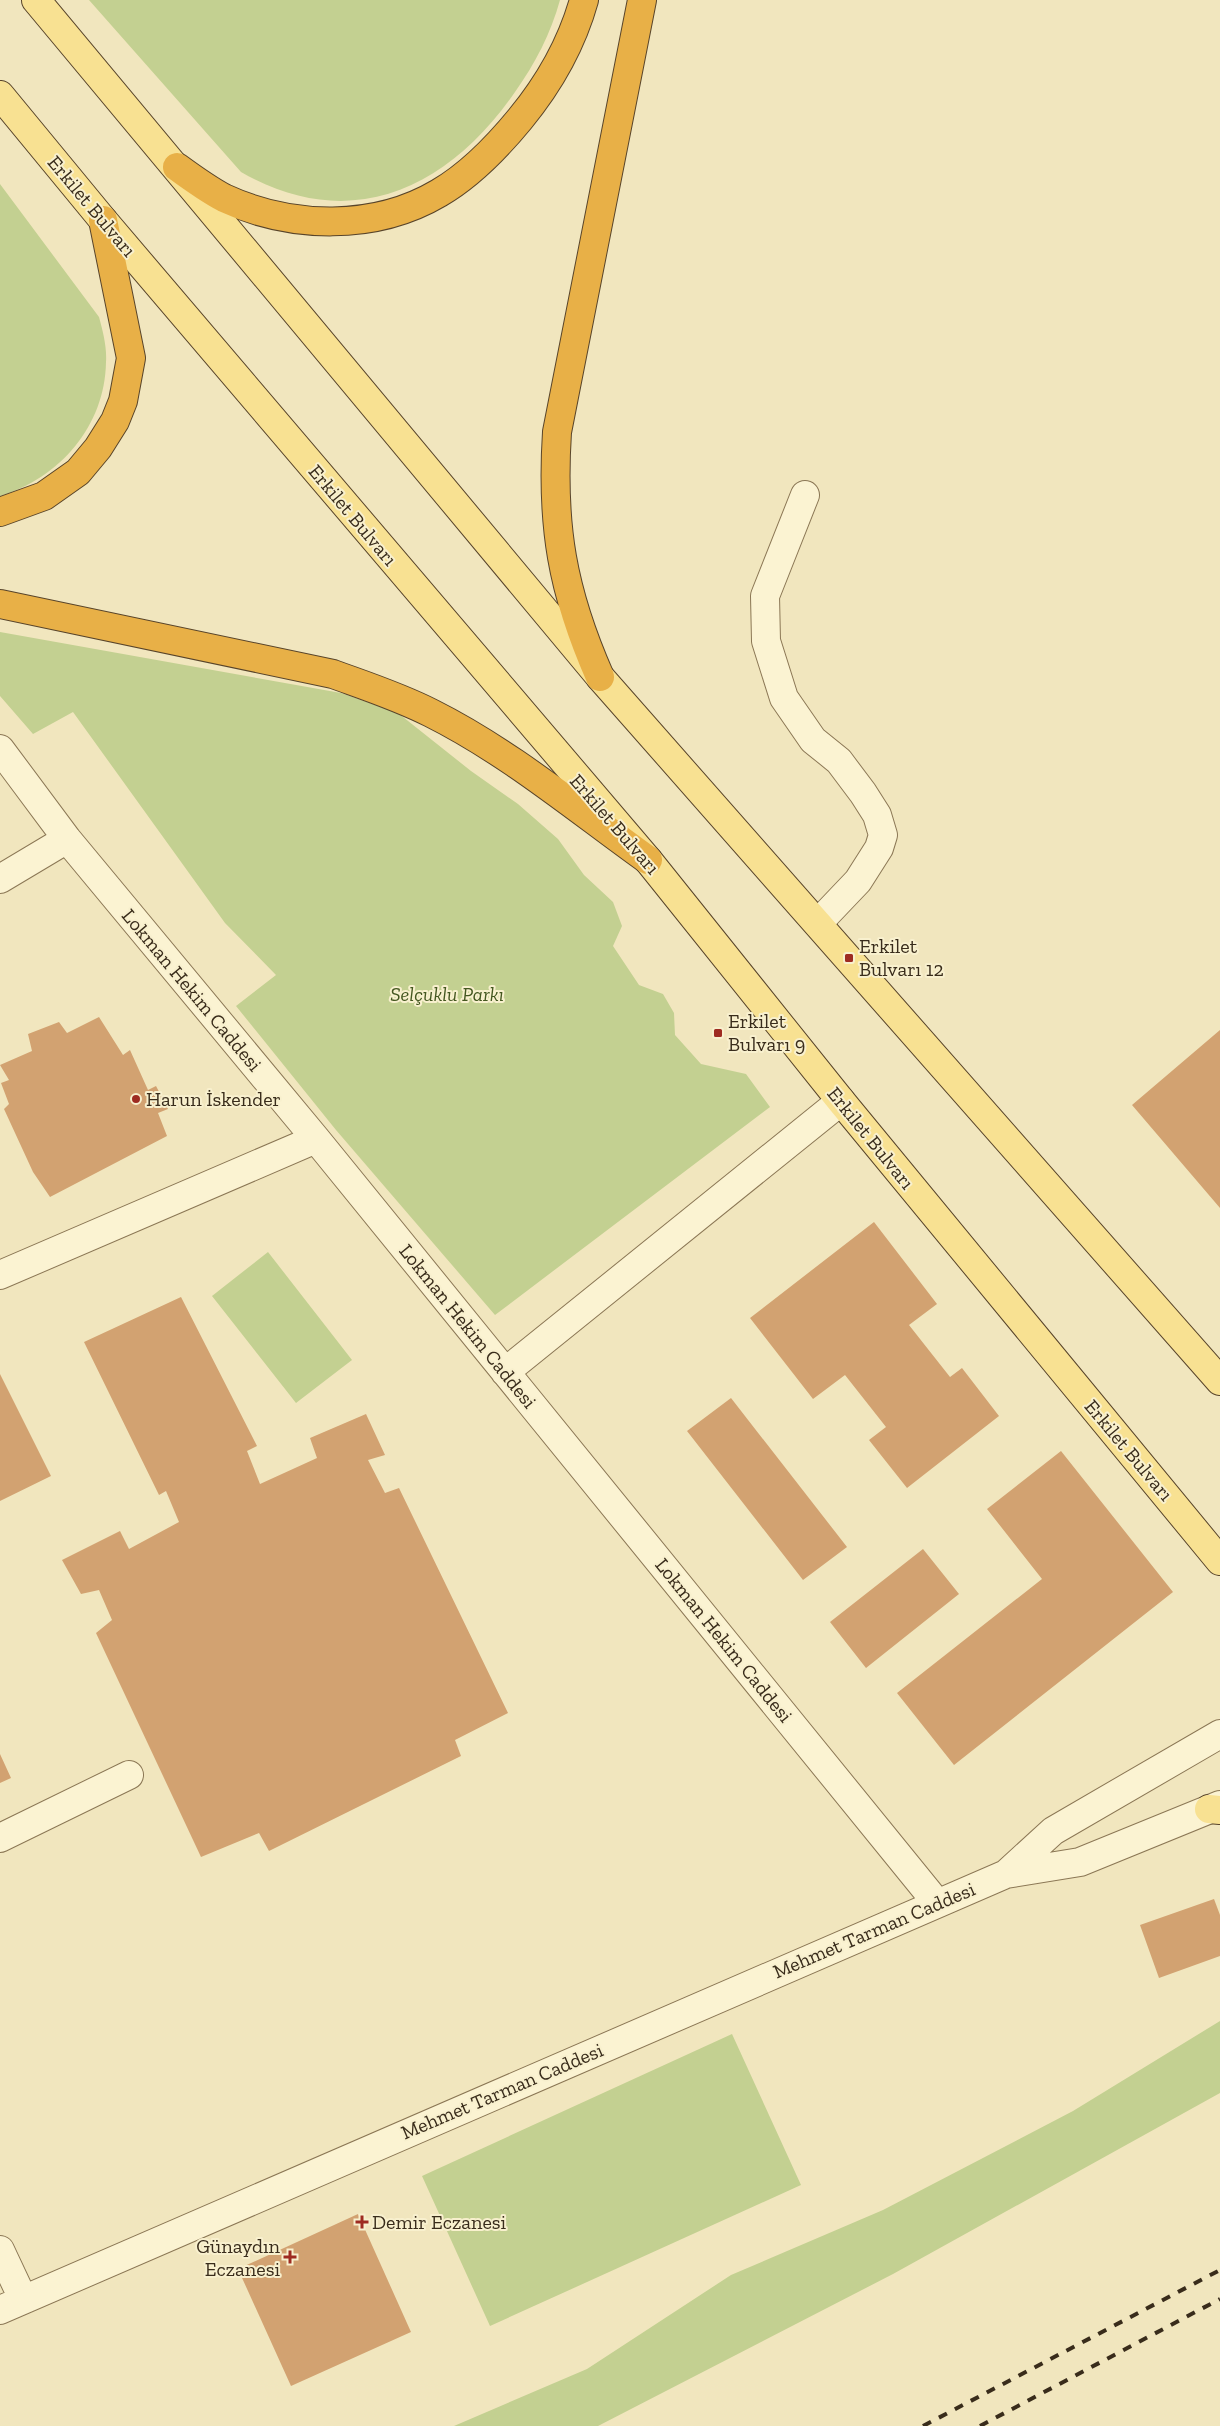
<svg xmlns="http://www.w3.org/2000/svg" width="1220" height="2426" viewBox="0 0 1220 2426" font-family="'Zilla Slab',serif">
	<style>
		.green { fill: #c3d091 }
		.building { fill: #d2a271 }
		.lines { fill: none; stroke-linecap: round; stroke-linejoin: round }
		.minor-casing { stroke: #8b7755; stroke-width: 30 }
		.major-casing { stroke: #58442a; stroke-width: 30 }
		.highway-casing { stroke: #58442a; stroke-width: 30 }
		.minor { stroke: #fbf3d2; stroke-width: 28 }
		.major { stroke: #f8e192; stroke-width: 28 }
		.highway { stroke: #e8b047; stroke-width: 28 }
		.rail { stroke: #392c1b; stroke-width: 4; stroke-dasharray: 9 9; stroke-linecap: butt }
		.poi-dot { fill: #9e2b21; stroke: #f8f0ce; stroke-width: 2 }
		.labels { text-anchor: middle; stroke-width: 4; stroke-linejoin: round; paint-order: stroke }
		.street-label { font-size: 20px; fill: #392c1b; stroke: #f8f0ce }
		.poi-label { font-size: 20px; fill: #392c1b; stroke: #f8f0ce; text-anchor: start }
		.park-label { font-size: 20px; font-style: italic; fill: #445720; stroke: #f8f0ce }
	</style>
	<rect width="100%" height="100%" fill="#f1e6be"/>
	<path class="green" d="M89,0H560C551,33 535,64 515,92C448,189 351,235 241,172Z
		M0,184L99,317C103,332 107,347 106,362C105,426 60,478 0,496Z
		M0,632L341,693L398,713L471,771L518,804L558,839L584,875L613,902L622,926L613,946L639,985L663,994L674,1013L675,1035L701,1064L746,1074L770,1107L495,1315L336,1130L236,1006L276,975L225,923L73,712L33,734L0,696Z
		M268,1252L352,1360L296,1403L212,1296Z
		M1220,2021V2093L893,2274L598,2426H454L587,2369L731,2275L883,2210L1073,2111Z
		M732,2034L801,2185L490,2326L422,2176Z"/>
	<path class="building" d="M99,1017L123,1055L130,1050L148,1090L156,1086L168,1109L158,1113L167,1136L50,1197L33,1172L4,1109L9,1104L1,1083L9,1080L0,1065L32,1051L28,1034L59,1022L67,1033Z
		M1220,1030V1208L1132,1105Z
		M874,1222L937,1304L909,1325L950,1377L962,1368L999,1416L907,1488L869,1440L886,1427L845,1375L813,1399L750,1318Z
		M181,1297L257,1446L247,1451L260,1484L317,1458L310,1438L366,1414L385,1455L368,1460L385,1493L399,1488L508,1713L455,1740L461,1756L269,1851L259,1833L201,1857L96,1633L112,1620L99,1590L81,1594L62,1560L120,1531L129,1549L179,1522L166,1491L159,1495L84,1342Z
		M0,1374L51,1476L0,1501Z
		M731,1398L847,1547L803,1580L687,1431Z
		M1061,1451L1173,1592L954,1765L897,1693L1042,1579L987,1509Z
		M923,1549L959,1594L866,1668L830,1622Z
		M0,1754L11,1778L0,1783Z
		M1214,1899L1220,1915V1956L1159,1978L1140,1925Z
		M358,2214L411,2332L291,2386L238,2269Z"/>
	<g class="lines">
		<defs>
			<path id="minor" d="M805,495L765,596L766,641L784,698L813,740L839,761L863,793L877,815L883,835L879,848L858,881L818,923
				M0,749L67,839L316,1139L937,1903
				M0,879L67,839
				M0,1275L316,1139
				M505,1372L841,1101
				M0,1838L129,1775
				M1006,1874L1053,1831L1220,1734
				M0,2250L23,2299
				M0,2310L1006,1874L1080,1862L1220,1805"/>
			<path id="major" d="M36,0L600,677L1220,1381
				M0,95L103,220L648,860L841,1101L1220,1561
				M1209,1809L1220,1810"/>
			<path id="highway" d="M177,167C192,178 207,189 224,198C291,229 375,231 439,193C470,175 497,147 520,119C548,85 572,43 584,0
				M0,512L44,496L78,472L98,448L115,421L123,401L131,358L103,220
				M0,604L333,674C366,686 400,697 431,713C509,752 578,810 648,860
				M600,677C562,591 551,525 557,432L642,0"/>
		</defs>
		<use href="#minor" class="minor-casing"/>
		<use href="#major" class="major-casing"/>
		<use href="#highway" class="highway-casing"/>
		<use href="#minor" class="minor"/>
		<use href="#major" class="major"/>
		<use href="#highway" class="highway"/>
		<path class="rail" d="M923,2426L1220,2270
			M980,2426L1220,2299"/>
	</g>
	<g class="poi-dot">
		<rect x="844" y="953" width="10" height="10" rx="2.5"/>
		<rect x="713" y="1028" width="10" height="10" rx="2.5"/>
		<circle cx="136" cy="1099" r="5"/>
		<path d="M359.5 2214.5h5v5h5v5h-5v5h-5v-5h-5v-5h5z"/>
		<path d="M287.5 2249.5h5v5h5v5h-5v5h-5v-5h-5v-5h5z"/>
	</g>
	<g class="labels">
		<g class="street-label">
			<text transform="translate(92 206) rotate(50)" y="7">Erkilet Bulvarı</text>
			<text transform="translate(353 515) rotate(50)" y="7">Erkilet Bulvarı</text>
			<text transform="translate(615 824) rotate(49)" y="7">Erkilet Bulvarı</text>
			<text transform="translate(192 990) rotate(50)" y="7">Lokman Hekim Caddesi</text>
			<text transform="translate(871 1138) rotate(51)" y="7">Erkilet Bulvarı</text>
			<text transform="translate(468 1326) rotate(51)" y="7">Lokman Hekim Caddesi</text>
			<text transform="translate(1129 1450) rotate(50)" y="7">Erkilet Bulvarı</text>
			<text transform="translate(724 1640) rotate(51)" y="7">Lokman Hekim Caddesi</text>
			<text transform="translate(874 1930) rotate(-23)" y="7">Mehmet Tarman Caddesi</text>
			<text transform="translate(502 2091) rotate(-23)" y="7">Mehmet Tarman Caddesi</text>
		</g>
		<g class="poi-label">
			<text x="859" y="953">Erkilet<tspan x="859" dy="23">Bulvarı 12</tspan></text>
			<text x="728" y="1028">Erkilet<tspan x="728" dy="23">Bulvarı 9</tspan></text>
			<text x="146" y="1106">Harun İskender</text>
			<text x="372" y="2229">Demir Eczanesi</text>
			<text x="280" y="2253" text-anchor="end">Günaydın<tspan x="280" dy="23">Eczanesi</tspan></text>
		</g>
		<g class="park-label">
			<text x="447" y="1001">Selçuklu Parkı</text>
		</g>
	</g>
</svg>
